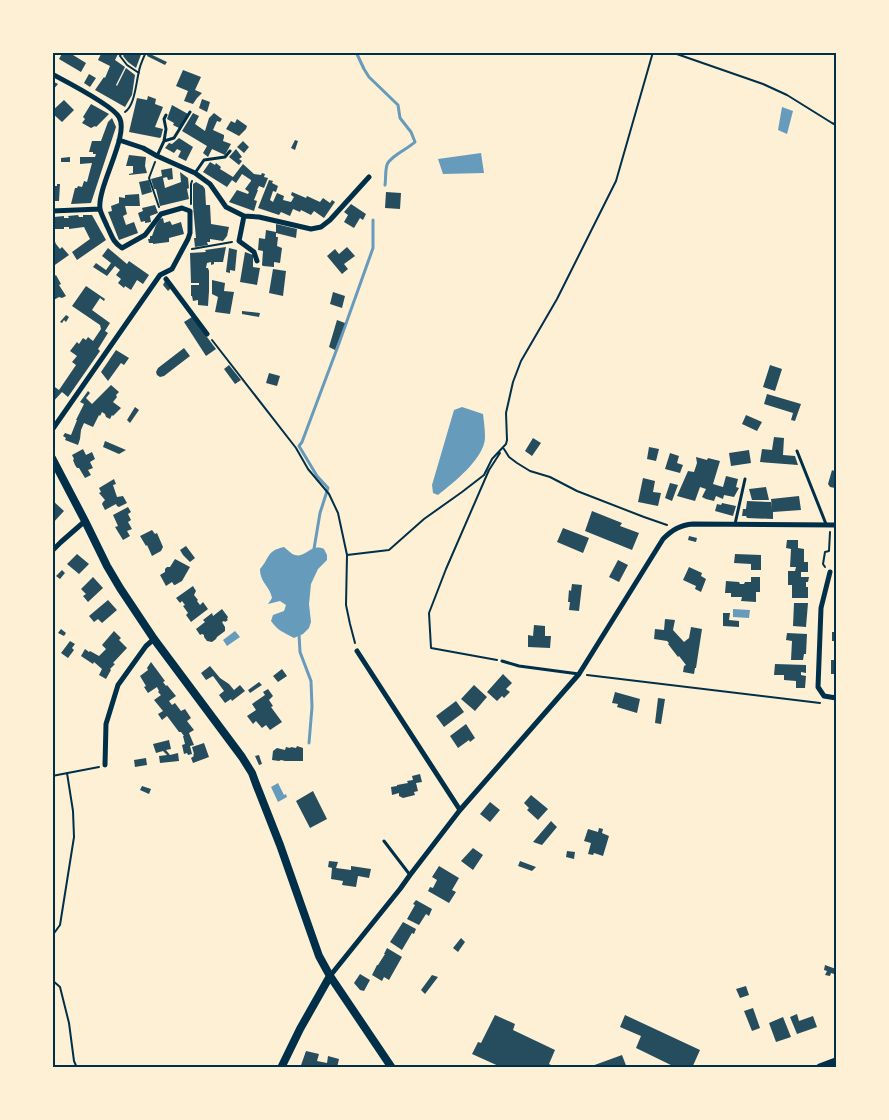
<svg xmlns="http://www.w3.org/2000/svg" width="889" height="1120" viewBox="0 0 889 1120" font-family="Georgia,serif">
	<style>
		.water { fill: #669bbc }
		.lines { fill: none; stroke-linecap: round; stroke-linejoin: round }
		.stream { stroke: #669bbc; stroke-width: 3 }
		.building { fill: #264d5e }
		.path { stroke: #003049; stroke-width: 2 }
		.service { stroke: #003049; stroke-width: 3 }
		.minor { stroke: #003049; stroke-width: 5 }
		.tertiary { stroke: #003049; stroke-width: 8 }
		.secondary { stroke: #003049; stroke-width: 9 }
		.neatline { fill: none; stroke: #003049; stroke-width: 2 }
	</style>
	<rect width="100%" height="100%" fill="#fdf0d5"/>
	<path class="water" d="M782,107L793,111L787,134L778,130Z
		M481,153L484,173L443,174L438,159Z
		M462,407L483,414C484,422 485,430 485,438C484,459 453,483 438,495L433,493L432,485L454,410Z
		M284,547C288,550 291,554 295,555C307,558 310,543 324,549L327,555V560L318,569L311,584L309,604L311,622L309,628L303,634L294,638C283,632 278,631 271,621L273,615L284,611L286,605L280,601L268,604L272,598C270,586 260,583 260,569C270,558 266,551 284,547Z
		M733,609L750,610L749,618L733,617Z
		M235,631L240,637L227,646L223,640Z
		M278,783L284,795L286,794L287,797L278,802L271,787Z"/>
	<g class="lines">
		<path class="stream" d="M356,52L364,69L369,77L398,105L400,118L411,132L415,142C409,148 389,157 387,165C385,171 386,179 385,185
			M314,549L320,513L328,488L317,476L299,446L302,442L338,346L373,248V220
			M299,634L300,652L311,681L312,707L309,743"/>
	</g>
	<path class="building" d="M63,52H75L73,55L86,63L81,72L59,59Z
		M102,52H119L115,60L125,67L116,85L117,86L126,68L135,75L132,95L125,107L95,90L104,77L105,78L110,66L98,60Z
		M125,52H142L136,68L128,62L123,56Z
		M148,53L167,62L165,65L147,56Z
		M183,70L201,77L195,90L202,93L197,98L193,104L184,101L188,91L176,86Z
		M89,74L96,78L90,87L84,83Z
		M52,81L58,84L52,91Z
		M148,96L156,99L155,104L163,107L155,127L163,129L161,137L160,138L129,132L137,98L147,100Z
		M202,99L210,102L207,112L199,108Z
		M64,100L74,110L62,122L52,113V111Z
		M91,104L109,114L96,127L95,126L91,128L82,123L85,119L83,117Z
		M172,105L188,114L179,128L173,125L174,123L167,119Z
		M193,113L199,116L195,124L205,131L209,118L214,113L222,119L220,122L217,121L213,130L224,135V137L223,141L231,144L225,155L212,149L208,157L203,153L207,146L182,131Z
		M112,118L116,127L91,203L71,204L75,188H77L78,186L82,187L84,181L87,182L92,163L80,164V157H95L96,154H93V152H89L92,141H101L108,122Z
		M237,119L247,126L246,129L239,136L226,129L231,121L235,123Z
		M179,138L193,147L186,161L178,157L181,151L177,149L174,153L165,148L169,143L172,144Z
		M295,140L298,141L295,150L291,148Z
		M243,141L249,147L244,153L237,147Z
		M236,149L242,157L239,159L242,161L239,165L229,157Z
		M129,155L146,157L145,166L147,173L129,175V174L133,173V166H126Z
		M70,157V162H61V158Z
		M210,162L215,165L216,163L221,167L220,169L233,177L243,164L254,174L261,175L262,173L265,174L264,177L268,178L264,188L259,186L257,190H258L254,200L257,201L254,211L229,202L237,190L248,194L249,192L245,189L251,181V180L242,174L236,183L232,180L227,187L203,172Z
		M172,168L173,179L168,180L167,177L163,178L165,188L181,182L180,172L188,178L189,188L187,189L189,199L160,206L156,189H154L151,179L162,176L161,170Z
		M149,180L152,192L142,195L139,182Z
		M269,180L273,181L272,183L278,186L276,192L273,191L270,200L273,202L277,193L284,196L283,200L291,202L294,197L291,195L292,192L306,198L307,196L320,202L323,198L330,203L332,200L335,202L324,218L314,211L311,215L301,210L300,212L293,209L290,216L281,212L279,215L258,208Z
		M196,182L203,186L205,189L206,205H210L211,224L229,227L227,236L223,241L210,239V242H207L208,245L195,247L194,238H196L193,206V184Z
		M57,184H60L59,201H52V186H57Z
		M386,192L401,193L400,209L385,208Z
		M139,194L140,206H125L127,214L123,216L126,225L134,222L138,233L119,240L108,212L112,211L111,206L119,203V197L125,198V195Z
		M351,204L366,214L363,220L360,218L354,228L344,222L348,215L344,212Z
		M155,205L158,213L150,216L151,222L145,223V221L141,222L138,213L143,211L142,208Z
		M78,215L79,217H83V215H92L106,240L77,260L72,252L90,239L84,227L69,229V227H64V229H55L54,217L64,216V218H69L68,216Z
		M163,218L164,223L170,221L172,225L181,222L184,234L169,238V242L153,244V243H149L148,239H150V236H152L156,225L160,219Z
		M276,224L297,229L296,238L276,233V237H278L277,246L282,248L280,263L274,262V267L263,266L262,265L263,251L258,250L259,238L265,239L266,230L276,232Z
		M52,229L55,236L53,237L56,244L60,249L62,247L69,255L52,267Z
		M226,247L223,262H214V264L211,265V262L207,263L206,268H208L209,271V291L208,306L198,305V300L193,301L192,296H191V285H199V283H191L190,253L206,252L205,250Z
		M347,247L355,256L344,264L348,269L342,274L327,256L335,249L339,254Z
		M108,248L127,264L129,261L149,275L143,284L137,280L131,290L125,286L124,288L118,283L121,279L116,275L120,270L115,266L107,276L93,267L96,263L106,270L111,263L102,256Z
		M229,248L237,250L235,271L230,270V273L226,272Z
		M245,252L253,255V267L260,268L257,285L240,282Z
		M273,269L286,271L283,296L269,293Z
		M56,275L61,284L59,285L66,296L62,298L59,297L52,301V278Z
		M212,280L225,283L224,291L234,292L230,314L215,312L218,297L212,294Z
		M165,281L171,288L168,291L163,285Z
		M86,286L105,299L104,301L100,298L92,310L110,323L105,331L108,333L98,349L100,351L68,397L62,392L52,403V385L59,390L76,365L72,362L77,356L70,351L77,342L79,344L83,338L86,340L88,337L93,341L101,329L100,325L72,306Z
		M333,292L345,296L342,308L330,304Z
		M242,311L260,313L259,317L242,314Z
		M66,315L69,317L66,322L64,320L62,323L60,322Z
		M192,317L216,349L206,356L184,322Z
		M337,320L345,323L335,350L329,347Z
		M184,348L190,356L164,376L160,377L157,375L156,372L158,368Z
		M116,350L129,358L124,365L121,363L108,381L101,372Z
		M229,365L241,380L235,384L224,369Z
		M770,365L782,369L775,391L763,387Z
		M269,373L280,376L277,386L266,383Z
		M111,385L119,392L116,395L117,397L113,402L121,408L113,416L112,415L110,419L106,417L105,414L102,412L100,416L99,415L93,427L84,423L81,430L80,439L78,445L65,440L66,438L63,436L65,433L71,435L77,420H76L84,404L80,402L88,391L90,393L86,398L92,404Z
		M767,394L801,404L795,421L791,420L793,413L764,404Z
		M135,407L139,410L130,423L127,420Z
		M746,415L762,422L757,431L742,424Z
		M774,437L784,438L783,455L795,456L798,465L760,462L762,449L772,450Z
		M533,438L541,443L532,456L525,451Z
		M105,441L126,450L119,454L103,447Z
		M649,447L659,449L656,461L647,459Z
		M83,449L86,455L92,452L95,459L90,462L93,468L88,470L91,475L85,478L79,468H77L75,465L73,460L74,459L72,455Z
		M749,450L751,463L731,466L729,453Z
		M670,453L679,456L677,463L683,465L680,473L665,469Z
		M696,457L707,460L708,458L720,461L713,484L723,487L726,476L738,479L736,487L739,488L734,497L724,495L723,499L716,496L714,501L706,499L702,497L706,489L700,487L695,501L677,496L688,471L694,472L697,463Z
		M832,470L836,472V494L834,493L835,488L830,487L828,484Z
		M643,478L655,481L653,492L661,493L658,506L638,502Z
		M114,479L116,484L113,485L117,497L123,496L127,503L119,507L117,506L116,504L105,510L102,504L103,502L105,500L99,493L101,492L99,488Z
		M670,483L678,485L672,501L665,498Z
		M766,487L769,500H752L749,489Z
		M799,496L801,510L773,512V519L747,518L746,516H742L743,509H746L747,501L771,502L772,509L771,499Z
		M52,500L64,511L52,524Z
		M722,503L736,506L733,516L715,511L717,504L721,505Z
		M128,507L131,512L128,514L131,520L128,522L132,529L127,531L130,536L123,540L115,527L118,526L113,515Z
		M592,511L622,523L620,526L639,533L632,550L585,531Z
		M563,528L589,538L583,553L557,542Z
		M152,530L155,534L157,533L163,547L161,551L152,556L147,545L146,546L140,536Z
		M689,536L697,538L696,542L688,540Z
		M787,540H798V548L804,549V562H808V572H801V577H809L808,582H806V587H808V598H792V585H788V571H795L796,567H790L791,549L786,548Z
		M186,546L195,558L190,562L183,555L180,550Z
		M77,554L89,564L79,574L67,564Z
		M735,554L761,555V570H751V564L734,563Z
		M175,559L190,567L182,581L175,585H174L172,582L166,586L160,575L165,572V569L167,567H170Z
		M618,560L628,565L619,582L609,577Z
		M689,567L702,573L701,576L706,579L701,592L695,589L696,586L683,580Z
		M62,570L65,573L60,579L56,576Z
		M93,577L103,588L88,602L83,596L86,594L81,589Z
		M751,577H760V592H756V602L741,601L742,597H731V593H725L726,581L739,582L740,584H744L745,582H751Z
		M572,584L582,585L579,611L569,610L570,602H568L569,590L571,591Z
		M193,586L196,591L194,595L198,600L197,601L200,605L203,602L208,609L191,622L186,615L188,613L183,606L185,605L182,601L180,603L176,598Z
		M108,600L117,610L102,623L98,619L94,622L89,616Z
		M794,603H808L806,627L793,626Z
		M222,609L228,617L227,619L228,620L225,622L224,621L222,622L225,627V631L217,637L216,639L212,642L207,641L204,637V635L202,634L200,635L196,629L205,622L203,620L212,613L213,616Z
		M723,613H730L729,620L739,621V627L723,626Z
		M665,619L675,620L673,630L684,642L689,638L691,627L702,629L696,668H695L694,674L683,672L684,666L686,665L679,656L678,657L668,644L669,643L667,641L654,639L655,629L664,630Z
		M534,625L545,626V636H551L550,648L528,647V635L533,636Z
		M61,629L66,633L64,636L58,633Z
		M114,631L121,638L119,640L127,648L113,663L115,664L110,669L111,670L106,679L99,675L102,669L94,662L93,664L81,656L85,649L89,652L90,651L99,656L106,649L102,645Z
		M832,632H836V641H832Z
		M787,633L807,634L806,654H804L803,660H791L792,641L786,640Z
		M70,641L75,644L72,648L74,650L68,658L61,653Z
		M831,660H836V674H831Z
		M151,662L165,681L163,682L166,686L167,685L176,696L169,701L172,705L175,703L181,711L185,709L191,718L187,721L194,730L189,733L194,745L190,746L192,754L188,755L187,753L184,754L182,745L185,744L183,736H184L181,732H179L167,716L162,720L158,714L163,711L154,700L161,695L158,692L159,691L157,687L148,693L144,687L146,686L140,676L148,670L147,668Z
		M775,664L806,665V673L801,672V675L806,676L805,688H796V681L784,680V675H774Z
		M210,666L220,678L229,684L234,690L240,685L245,691L232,701L231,699L225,703L219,695L224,691L213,676L206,680L201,673Z
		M282,669L287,676L278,682L273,676Z
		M503,674L512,683L506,689L510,692L504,698L502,696L497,701L487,692Z
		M259,682L262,685L250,693L248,690Z
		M474,685L487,697L475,711L461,699Z
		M268,689L273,696L269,700L273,706L271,707L282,722L270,730L266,725L262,728L256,721L253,724L247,716L256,710L252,704L265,695L263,692Z
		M615,692L640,699L637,713L617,707L618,704L612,703Z
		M658,698L665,699L661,724L655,723Z
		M456,701L464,712L444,727L436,716Z
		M466,724L475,738L470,742L469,740L458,748L450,736Z
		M169,740L171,749L166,750L170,755L178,753L179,761L160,763L159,756L167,755L163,751L156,753L153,744Z
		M204,743L209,757L193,763L191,758L194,756L193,755L194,754L192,747Z
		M297,746L303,748V761H285L281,760L279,761L272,760L273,751L277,748L285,750L286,747L290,748L291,747L296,748Z
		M259,755L262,764L259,765L255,756Z
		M146,758L147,765L135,767L134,760Z
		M420,774L422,782L416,783L418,791L414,792L415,795L403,798L399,796V793L392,795L391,787L397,786V785L408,783L407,781L413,780L412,776Z
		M142,786L151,789L149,794L140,790Z
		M313,791L327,819L310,828L296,801Z
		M531,795L548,809L538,820L527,810L529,808L524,803Z
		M490,802L500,810L490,822L480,814Z
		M551,821L557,827L542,845L533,842Z
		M599,828L603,829L602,833L609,836L603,856L594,853L593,855L588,854L591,843L584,841L588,829L598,832Z
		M473,848L483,855L473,870L461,861Z
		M567,851L575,852L574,859L566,857Z
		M329,861L338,862L336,868L351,870V866L371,869L369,878L358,876L356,887L342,885L343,881L331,879L332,868L328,867Z
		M520,861L536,867L532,871L518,866Z
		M439,866L459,878L452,890L456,892L449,903L428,891L430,887L433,888L437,880L432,877Z
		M416,900L432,909L429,916L426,914L419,925L407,919L415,905L413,904Z
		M403,922L416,929L414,934L412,933L402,950L390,942Z
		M461,938L465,942L458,952L453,948Z
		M387,948L402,957L389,980L384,977L382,981L372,975L377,965H378L385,954H384Z
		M825,965L836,969L834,974L831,973L830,976L825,975L827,971L824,970Z
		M360,974L370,980L364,991L360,990L354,983Z
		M432,975L438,977L425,994L421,990Z
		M746,986L749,995L740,998L736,989Z
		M753,1008L760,1028L752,1031L744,1011Z
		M797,1014L799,1021L813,1016L817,1027L797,1034L790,1017Z
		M495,1015L515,1024L513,1030L555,1050L549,1064L553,1066L552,1068H503L472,1054L478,1042L481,1043Z
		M625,1015L700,1050L692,1068H677L636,1048L641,1036L620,1027Z
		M783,1017L791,1037L776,1042L769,1023Z
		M306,1051L319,1054L317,1061L327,1063L328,1056L339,1059L337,1068H300Z
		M622,1055L627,1068H589V1067Z"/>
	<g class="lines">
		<path class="path" d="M122,52L120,56L127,65L139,73
			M671,52L763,84L787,95L832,123L836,125
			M125,112C135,105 136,83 139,71C140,65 143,59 146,52
			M155,162L149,178L159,207
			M191,204V184L192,181
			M192,249L232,242
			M212,340L296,448L308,469L329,494L338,513L347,555L346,605L350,624L355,643
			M504,449L509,457L517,463L530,471L550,477L577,491L644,517L667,525
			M347,555L389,550L424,519L462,492L484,475L492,459L506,444L507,440L506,413L513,382L521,361L557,299L616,181L653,52
			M825,567L823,564L825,552L829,551L830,532
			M497,660L431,648L429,613L446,569L489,470L500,453
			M587,675L820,703
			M52,776L99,767
			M52,936L60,925L74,837L73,811L67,773
			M52,980L60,987L69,1023L74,1061L77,1068"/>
		<path class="service" d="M164,141L166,129L164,119L166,115
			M157,156L164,141L174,138L190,112
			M195,173L204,160L225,157L230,151
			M797,451L826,524
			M735,524L745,479
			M502,661L519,666L579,674
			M384,841L410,875"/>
		<path class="minor" d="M52,74C67,82 112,105 119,117C130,135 97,186 100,209C101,214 105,221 107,226C112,236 112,241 122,248L145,235L161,214L182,208L190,211V233L188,239L172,269L160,275L52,430
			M119,140L143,148L157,156L195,173L210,184L226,207L244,216L259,217L311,229L321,227L330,220L369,177
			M52,211L100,209
			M244,216L239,241L254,252L257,261
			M166,279L207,334
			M52,551L61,542L85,521
			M830,572L821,608L818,687L824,696L836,698
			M357,651L460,810
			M105,765L106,724L118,685L146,646L154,639
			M330,976L400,889L410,875L460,810L579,674L663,539C672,530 680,525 693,524L836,525"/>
		<path class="tertiary" d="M52,458L85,521L107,566L120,588L154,639L242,757L252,773L256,784L280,845L319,956L330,976L392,1068
			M281,1068L300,1029L330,976"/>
		<path class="secondary" d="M820,1068L836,1062"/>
	</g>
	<rect width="889" height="1120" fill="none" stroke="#fdf0d5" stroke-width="108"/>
	<rect x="54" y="54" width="781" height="1012" class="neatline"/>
</svg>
